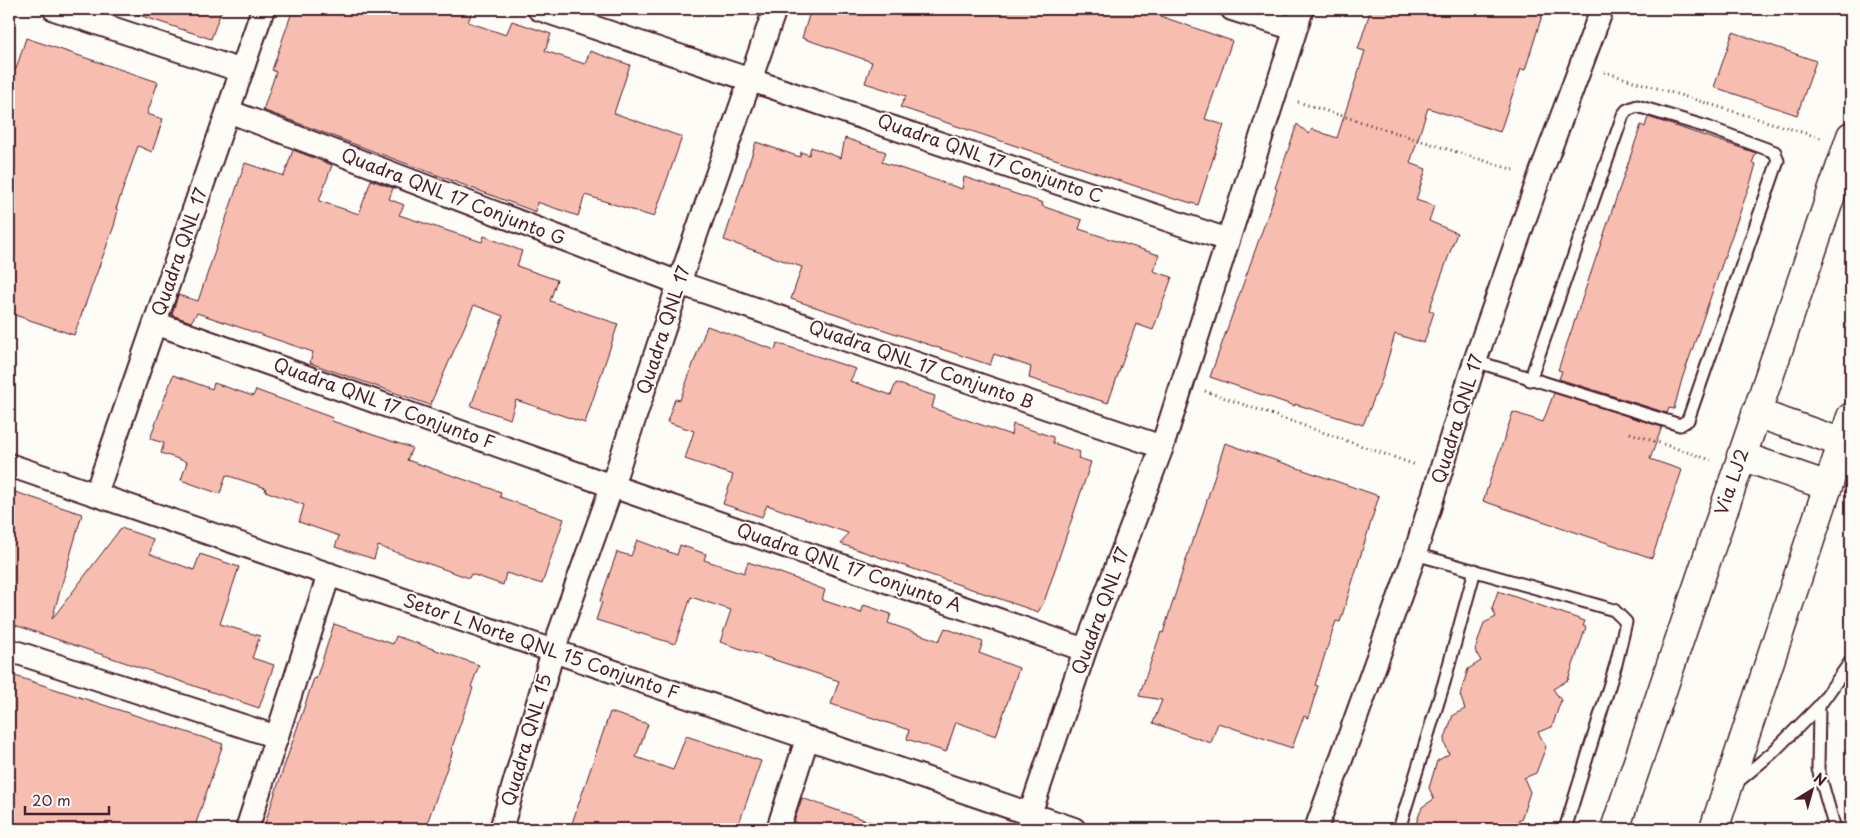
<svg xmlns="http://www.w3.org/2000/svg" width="1860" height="838" viewBox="0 0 1860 838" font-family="'Playpen Sans',sans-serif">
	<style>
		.building { fill: #f7bdb0; stroke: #4a1f2b }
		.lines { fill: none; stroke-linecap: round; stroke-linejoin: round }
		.lane-casing { stroke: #4a1f2b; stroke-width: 15 }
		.street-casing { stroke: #4a1f2b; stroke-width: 26 }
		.secondary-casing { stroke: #4a1f2b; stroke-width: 31 }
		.path { stroke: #4a1f2b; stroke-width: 3; stroke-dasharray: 1 4; stroke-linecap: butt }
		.lane { stroke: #fdfcf7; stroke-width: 11 }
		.street { stroke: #fdfcf7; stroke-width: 22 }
		.secondary { stroke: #fdfcf7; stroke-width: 28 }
		.labels { text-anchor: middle; stroke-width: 4; stroke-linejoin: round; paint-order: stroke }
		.street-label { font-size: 18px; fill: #4a1f2b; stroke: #fdfcf7 }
	</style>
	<rect width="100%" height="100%" fill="#fdfcf7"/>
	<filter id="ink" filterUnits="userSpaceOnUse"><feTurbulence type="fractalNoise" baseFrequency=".02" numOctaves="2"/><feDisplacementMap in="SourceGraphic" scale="10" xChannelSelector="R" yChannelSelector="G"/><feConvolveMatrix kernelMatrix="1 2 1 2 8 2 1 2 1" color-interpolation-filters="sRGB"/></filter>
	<g filter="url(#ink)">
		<path class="building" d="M133,9H222L211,39L133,13Z
			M293,9H473L468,22L506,35L512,21L551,34L545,51L585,64L590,51L630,65L614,113L682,137L654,217L585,195L578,216L537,202L536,212L263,110L276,72L272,70Z
			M811,9H1140L1232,41L1205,119L1224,125L1198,205L1178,199L1177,200L900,107L906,96L865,83L872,62L802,38Z
			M1371,9H1544L1525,70L1521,69L1500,132L1428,108L1410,163L1426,169L1416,200L1434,206L1429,221L1457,233L1429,310L1434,312L1424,343L1395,334L1382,379L1363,425L1295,404V406L1210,377L1277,189L1275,188L1297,124L1309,134L1312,129L1337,138L1365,51L1358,49Z
			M1733,32L1816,61L1797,115L1714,87Z
			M26,38L158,82L147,114L163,119L152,152L138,146L116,209L118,210L114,226L74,335L9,313V67L16,69Z
			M1648,117L1756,153L1752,163L1756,164L1752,178L1682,379L1674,409L1669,408L1667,413L1559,379L1562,371L1558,370L1641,125L1645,127Z
			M845,138L886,152L882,162L962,189L964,177L1004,190L1043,203L1042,206L1082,220L1079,229L1159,255L1153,271L1172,277L1153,330L1136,324L1108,403L1029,378L1031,367L994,354L990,365L791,299L802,267L724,240L756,142L800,157L801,152L809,155L811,147L841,158Z
			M293,150L332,165L319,201L359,214L371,180L393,188L389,199L404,205L399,215L482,242L484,236L522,251L517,266L557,280L550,301L618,324L585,423L516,400L510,419L471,406L503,316L474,305L430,405L310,363L313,352L197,313L191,322L172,315L178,295L198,301L245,163L284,176Z
			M707,326L775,350L777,343L856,369L850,381L891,395L896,383L935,396L932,408L1011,435L1013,424L1053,437V443L1080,452L1078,458L1091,462L1044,602L1038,612L841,544L848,533L767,505L762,517L723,504L733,475L685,459L694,431L667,422L675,399L680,400Z
			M173,375L212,389L214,383L253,396L256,390L333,418L332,421L412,448L407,460L501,492L500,497L564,519L542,584L506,573L503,585L471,574L469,578L378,546L374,559L335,547L339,536L299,522L304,505L265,491L266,488L226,475L220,494L181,480L187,462L161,453L164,443L150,439Z
			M1554,393L1662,427L1650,459L1682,470L1652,558L1483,501L1513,412L1543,422Z
			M1225,443L1379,496L1340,622L1336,621L1315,685L1318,686L1308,718L1304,716L1292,748L1218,723L1211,743L1153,723L1162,700L1139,696L1161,632L1163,633L1193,538H1195Z
			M9,490L82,514L52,619L121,528L153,539L150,554L194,570L200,554L239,567L220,624L260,636L252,658L274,665L259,708L9,623Z
			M637,540L677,555L680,545L706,554L704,560L744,573L748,562L786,575L825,590L822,600L861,613L864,605L891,614L888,623L939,641L945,628L983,642L979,653L1019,668L996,736L956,722L946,752L907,739L909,730L831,704L839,681L720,642L731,610L691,597L675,644L596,620L602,602L600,601L617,552L631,556Z
			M1498,591L1585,621L1583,626L1586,627L1568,680L1553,689L1561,700L1552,727L1538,732L1546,747L1536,773L1524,778L1530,792L1521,820L1517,821L1515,829H1414L1422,807L1434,799L1429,788L1437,761L1449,754L1444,741L1453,715L1465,709L1460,695L1468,669L1481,661L1475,650L1484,623L1496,617L1492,608Z
			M334,624L393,644L396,636L479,665L471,687L473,688L451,750L453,751L425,829H263L314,678L316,679Z
			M9,674L223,744L194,829H9Z
			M610,712L648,724L636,757L673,770L686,736L761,761L737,829H570Z
			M802,798L882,826V829H812L794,822Z"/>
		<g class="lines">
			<defs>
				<path id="lane" d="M1475,361L1680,425L1688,420L1778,161L1775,152L1707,127L1637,106L1627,110L1623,115L1530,380
					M1415,554L1614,610L1626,622L1616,664L1565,829
					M1819,706L1818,769L1835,829
					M1736,783L1772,753L1819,706L1851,661
					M1399,829L1444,683L1475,570"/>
				<path id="street" d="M54,9L242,71
					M539,9L1228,240
					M1232,9L1295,29
					M228,111L679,283L1162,447
					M155,323L612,486L1085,650
					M9,465L1074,829
					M96,494L263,9
					M9,650L277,737
					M1030,814L1085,650L1162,447L1302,9
					M247,829L329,574
					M501,829L553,651L612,486L679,283L775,9
					M778,829L807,739
					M1316,829L1415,554L1475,361L1539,178L1602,9"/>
				<path id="secondary" d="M1756,413L1843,443
					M1741,456L1828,486
					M1615,829L1851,136
					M1714,829L1851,417"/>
			</defs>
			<use href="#lane" class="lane-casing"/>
			<use href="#street" class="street-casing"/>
			<use href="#secondary" class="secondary-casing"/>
			<path class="path" d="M1604,72L1821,138
				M1298,102L1514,170
				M1205,391L1416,465
				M1630,433L1711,460"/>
			<use href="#lane" class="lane"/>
			<use href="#street" class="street"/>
			<use href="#secondary" class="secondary"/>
		</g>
	</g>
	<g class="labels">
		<g class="street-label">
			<text transform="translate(990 159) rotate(19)" y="6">Quadra QNL 17 Conjunto C</text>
			<text transform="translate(453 197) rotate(21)" y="6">Quadra QNL 17 Conjunto G</text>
			<text transform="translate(180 252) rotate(-71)" y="6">Quadra QNL 17</text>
			<text transform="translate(664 330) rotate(-72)" y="6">Quadra QNL 17</text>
			<text transform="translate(921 365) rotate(19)" y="6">Quadra QNL 17 Conjunto B</text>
			<text transform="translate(384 404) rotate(20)" y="6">Quadra QNL 17 Conjunto F</text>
			<text transform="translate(1458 419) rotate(-73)" y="6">Quadra QNL 17</text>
			<text transform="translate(1732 482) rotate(-71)" y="6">Via LJ2</text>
			<text transform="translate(849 568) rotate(19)" y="6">Quadra QNL 17 Conjunto A</text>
			<text transform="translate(1101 611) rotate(-70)" y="6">Quadra QNL 17</text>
			<text transform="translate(541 647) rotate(19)" y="6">Setor L Norte QNL 15 Conjunto F</text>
			<text transform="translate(527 740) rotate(-74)" y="6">Quadra QNL 15</text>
		</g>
	</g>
	<rect width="1860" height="838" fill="none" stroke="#fdfcf7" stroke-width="30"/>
	<rect x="15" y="15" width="1830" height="808" fill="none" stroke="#4a1f2b" stroke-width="2" filter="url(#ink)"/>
	<g transform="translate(1812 790) rotate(37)" stroke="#fdfcf7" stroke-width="4" paint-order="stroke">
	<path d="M0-4L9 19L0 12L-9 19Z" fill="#4a1f2b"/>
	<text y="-8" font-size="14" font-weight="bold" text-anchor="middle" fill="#4a1f2b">N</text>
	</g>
	<path d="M25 806v8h84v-8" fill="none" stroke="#4a1f2b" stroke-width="2.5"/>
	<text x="32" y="806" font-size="15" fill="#4a1f2b" stroke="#fdfcf7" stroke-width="4" paint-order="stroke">20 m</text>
</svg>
